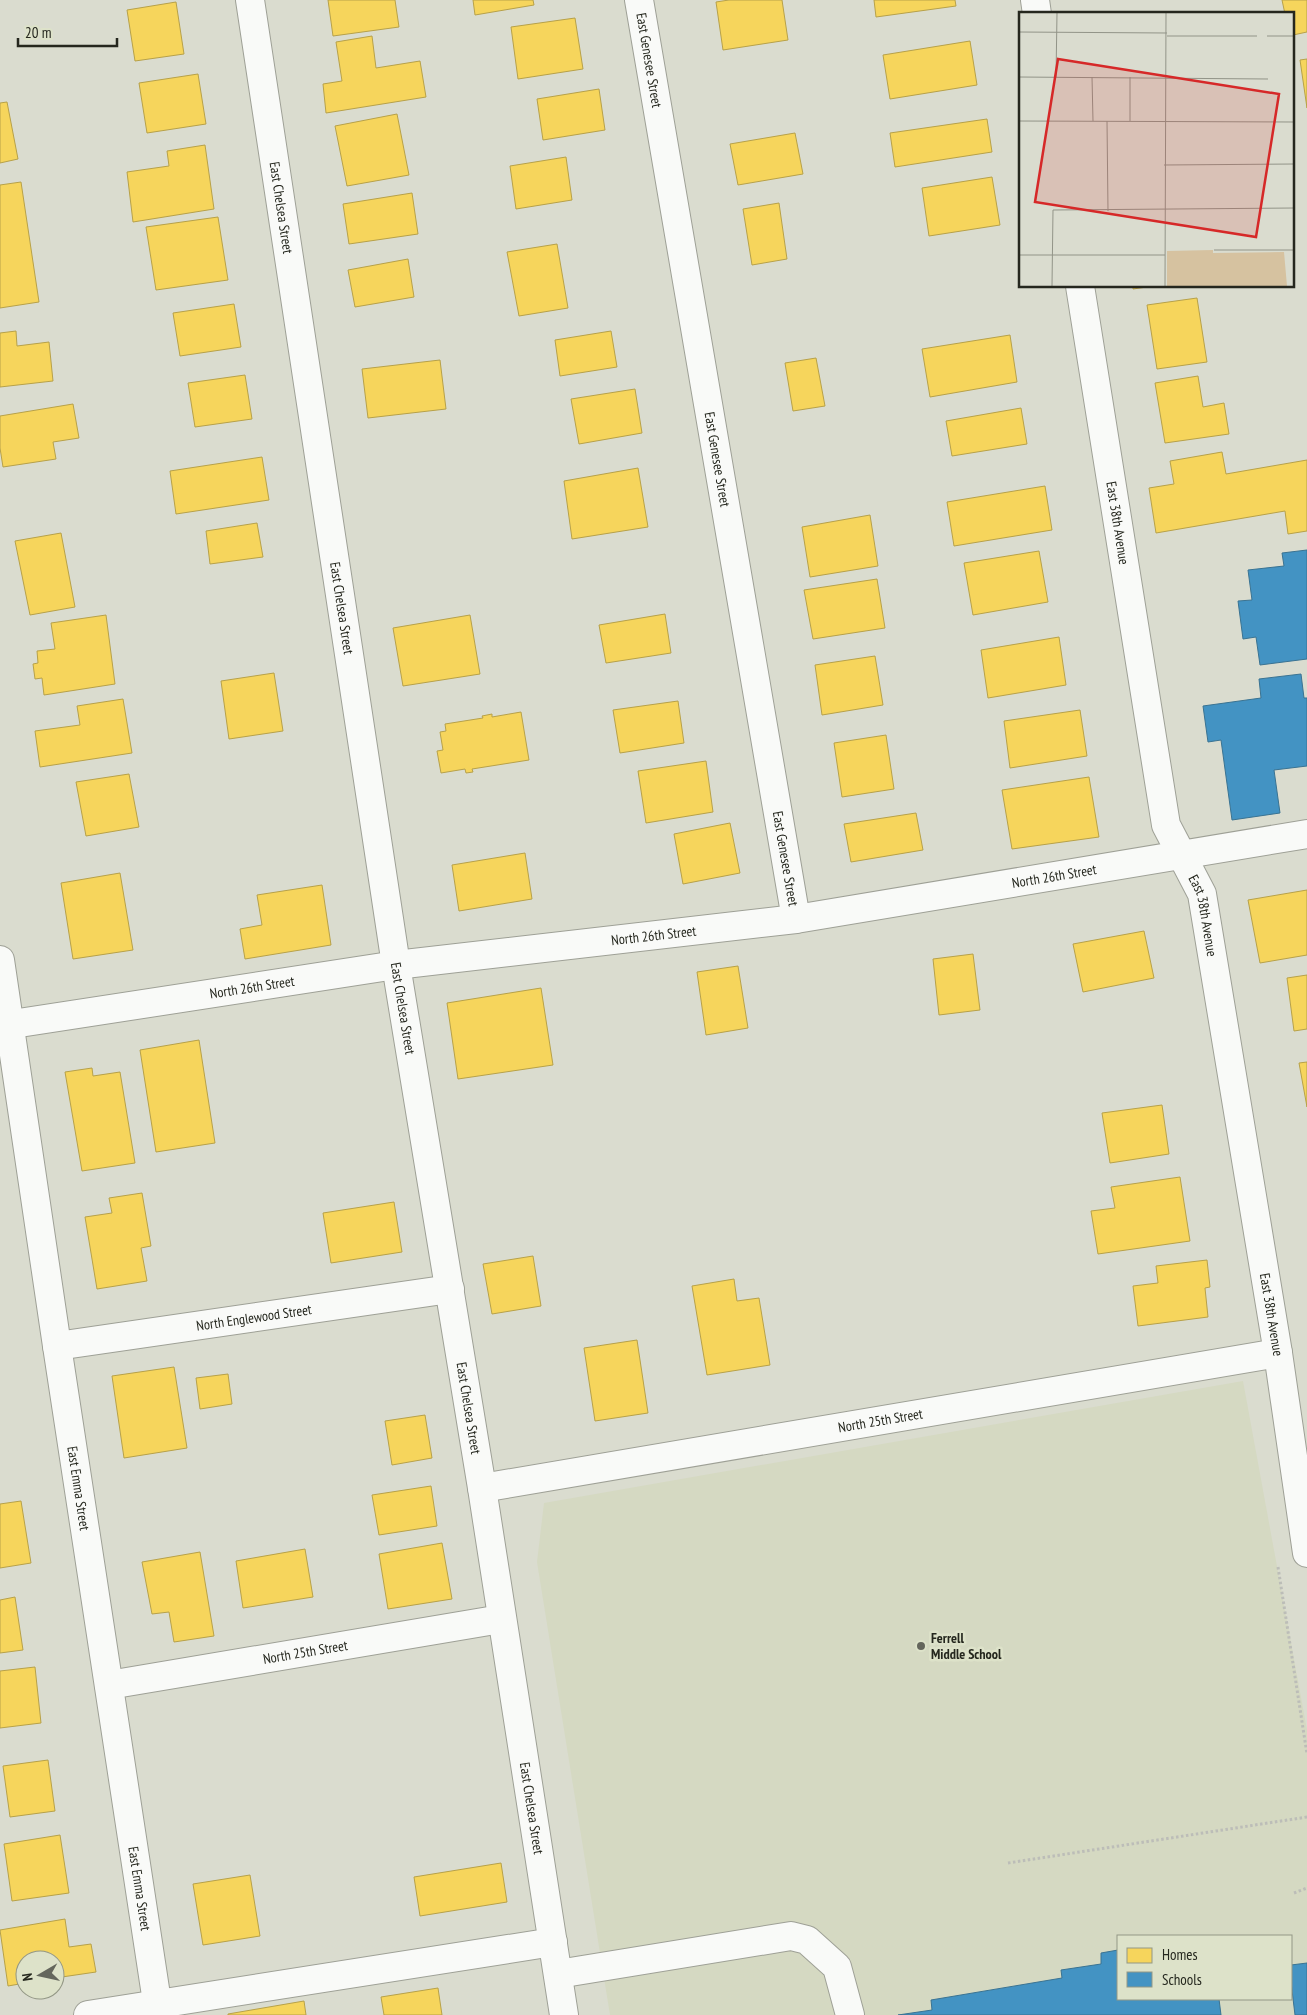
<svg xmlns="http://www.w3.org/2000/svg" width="1307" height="2015" viewBox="0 0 1307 2015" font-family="'PT Sans Narrow',sans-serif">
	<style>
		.built { fill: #d5d9c2; fill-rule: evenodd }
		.homes { fill: #f6d55c; stroke: #b7a149 }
		.schools { fill: #4393c3; stroke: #3a7392 }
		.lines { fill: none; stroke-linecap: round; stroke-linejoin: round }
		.minor-casing { stroke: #9ea096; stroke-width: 30 }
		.path { stroke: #bcbdb8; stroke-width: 3; stroke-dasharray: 2.5 2.5; stroke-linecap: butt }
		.minor { stroke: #f9faf8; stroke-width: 28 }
		.poi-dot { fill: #64665c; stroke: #dde2c9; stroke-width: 2 }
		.labels { text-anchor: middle; stroke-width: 5; stroke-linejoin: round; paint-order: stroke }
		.street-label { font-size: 14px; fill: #25271e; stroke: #dde2c9 }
		.poi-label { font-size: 14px; font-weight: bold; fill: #25271e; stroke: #dde2c9; text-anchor: start }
		.inset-road { fill: none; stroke: #929488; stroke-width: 1 }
		.view { fill: #d62828; fill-opacity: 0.15; stroke: #d62828; stroke-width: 2.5 }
		.inset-edge { fill: none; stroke: #25271e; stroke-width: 2.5 }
	</style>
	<rect width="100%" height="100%" fill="#dadccf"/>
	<path class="built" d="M1243,1381L1307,1730V2015H610L537,1562L544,1503ZM1118,1936H1291V1999H1118Z"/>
	<path class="homes" d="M328,0H395L399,27L333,36Z
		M473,0H533L534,5L475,15Z
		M729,0H782L788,40L723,50L716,2Z
		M874,0H955L956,6L876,17Z
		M1282,0H1307V32L1293,35V14H1285Z
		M176,2L184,54L135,61L127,10Z
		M575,18L583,69L518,79L511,27Z
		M372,36L376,68L420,61L426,97L326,113L323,84L342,81L336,42Z
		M970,41L977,85L890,99L883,55Z
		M1307,59V108L1300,60Z
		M198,74L206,124L147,133L139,83Z
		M599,89L605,130L543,140L537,99Z
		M7,102L18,159L0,163V103Z
		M397,114L409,175L347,186L335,126Z
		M987,119L992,152L895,167L890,133Z
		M795,133L803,174L738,185L730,144Z
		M205,145L214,209L133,222L127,172L169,166L167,151Z
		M566,157L572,200L516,209L510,166Z
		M992,177L1000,225L929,236L922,188Z
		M21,182L39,302L0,308V185Z
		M412,193L418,234L349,244L343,204Z
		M779,203L787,259L752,265L743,209Z
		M218,217L228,280L156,290L146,227Z
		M557,244L568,308L519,316L507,252Z
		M408,259L414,297L355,307L348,270Z
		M1133,286H1154L1133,289Z
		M1197,298L1207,362L1157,369L1147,305Z
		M234,304L241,347L180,356L173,313Z
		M16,331L17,346L49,342L53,381L0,387V333Z
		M611,331L617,367L560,376L555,340Z
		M1010,335L1017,382L930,397L922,349Z
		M816,358L825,406L793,411L785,363Z
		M440,360L446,409L368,418L362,369Z
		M245,375L252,419L195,427L188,383Z
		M1198,376L1203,407L1224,403L1229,434L1165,443L1155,383Z
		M635,389L642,433L579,444L571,399Z
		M73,404L79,438L53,442L56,459L3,467L0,448V416Z
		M1021,408L1027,444L952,456L946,421Z
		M1222,452L1226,474L1307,460V531L1288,534L1285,511L1156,533L1149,488L1174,484L1170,461Z
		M262,457L269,500L176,514L170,471Z
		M638,468L648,527L572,539L564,481Z
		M1045,486L1052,530L954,546L947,502Z
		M870,515L878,566L810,577L802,527Z
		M257,523L263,557L210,564L206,531Z
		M61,533L75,607L30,615L15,541Z
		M1039,551L1048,602L973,615L964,563Z
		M877,579L885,628L813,639L804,590Z
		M665,614L671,653L606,663L599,625Z
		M106,615L115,684L44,695L42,678L35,679L33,664L38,663L37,651L55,649L51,623Z
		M470,615L480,674L403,686L393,628Z
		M1059,637L1066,685L988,698L981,650Z
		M875,656L883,705L822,715L815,665Z
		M274,673L283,731L229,739L221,681Z
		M123,699L132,753L40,767L35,731L80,725L77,706Z
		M678,701L684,743L620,753L613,710Z
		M1080,710L1087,756L1010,768L1004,721Z
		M521,712L529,760L472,769L473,772L466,773L465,769L441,773L437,751L443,750L440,732L446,731L445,724L483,718L482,716L492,714V717Z
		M886,735L894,789L842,797L834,743Z
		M706,761L713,812L646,823L638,771Z
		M129,774L139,827L86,836L76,782Z
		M1089,777L1099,837L1012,849L1002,790Z
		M916,813L923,850L851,862L844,824Z
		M730,823L740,873L683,884L674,834Z
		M525,853L532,899L459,911L452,865Z
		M120,873L133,950L73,959L61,883Z
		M322,885L331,945L245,959L240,929L262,925L257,895Z
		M1307,890V955L1260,963L1248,900Z
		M1144,931L1154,978L1083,992L1073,944Z
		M973,954L980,1010L939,1015L933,959Z
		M738,966L748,1028L706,1035L697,972Z
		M1307,975V1029L1294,1031L1287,978Z
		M541,988L553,1065L458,1079L447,1003Z
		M199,1040L215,1143L156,1152L140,1050Z
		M1307,1062V1107L1299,1063Z
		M92,1068L93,1076L120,1072L135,1163L82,1171L65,1072Z
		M1162,1105L1169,1154L1110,1163L1102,1113Z
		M1180,1177L1190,1241L1098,1254L1091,1211L1115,1208L1111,1187Z
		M142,1193L151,1246L141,1248L147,1281L97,1289L85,1217L112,1213L109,1198Z
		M394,1202L402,1252L331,1263L323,1213Z
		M533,1256L541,1306L492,1314L483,1264Z
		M1207,1260L1210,1287L1205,1288L1208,1317L1138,1326L1133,1286L1158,1283L1156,1266Z
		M734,1279L737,1301L759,1298L770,1365L707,1375L692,1286Z
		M637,1340L648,1413L595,1421L584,1348Z
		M174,1367L187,1448L124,1458L112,1376Z
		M228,1374L232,1404L200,1409L196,1378Z
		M425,1415L432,1458L392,1465L385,1421Z
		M431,1486L437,1526L379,1535L372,1495Z
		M21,1501L31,1563L0,1568V1504Z
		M442,1543L452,1599L388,1609L379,1554Z
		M305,1549L313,1597L243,1608L236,1561Z
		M200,1552L214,1636L174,1642L169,1612L152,1614L142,1562Z
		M15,1597L23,1650L0,1653V1600Z
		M35,1667L41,1723L0,1728V1671Z
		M48,1760L55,1811L10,1817L3,1766Z
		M60,1835L69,1893L12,1901L4,1844Z
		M501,1863L507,1902L420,1916L414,1877Z
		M250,1875L260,1936L203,1945L193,1884Z
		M65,1919L69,1947L91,1944L96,1972L55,1978V1960H25V1983L8,1986L0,1930Z
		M438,1988L442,2015H384L381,1997Z
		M304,2001L306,2015H228V2014Z"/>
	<path class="schools" d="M1307,550V659L1260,665L1256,637L1243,639L1238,601L1252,600L1248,570L1284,566L1282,553Z
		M1301,674L1304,698H1307V766L1274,770L1280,813L1232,820L1221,740L1208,742L1203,706L1261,698L1259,679Z
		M1118,1950V1999H1219L1221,2015H898L932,2010L931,2000L1062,1978L1061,1970L1101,1964V1953Z
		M1307,1963V2015H1295L1291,1982V1965Z"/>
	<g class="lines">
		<defs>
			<g id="minor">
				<path id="s1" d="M250,0L396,965L482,1488L564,2015"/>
				<path id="s2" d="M639,0L796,919"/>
				<path d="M1035,0L1037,14"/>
				<path id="s3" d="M1080,286L1166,825L1202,894L1278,1353L1307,1553"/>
				<path id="s4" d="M0,960L57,1346L159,2015"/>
				<path id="s5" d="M0,1026L396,965L796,919L1307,834"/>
				<path id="s6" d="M57,1346L450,1289"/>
				<path id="s7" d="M482,1488L1278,1353"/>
				<path id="s8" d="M109,1685L501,1619"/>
				<path d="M558,1974L791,1936L807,1940L837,1967L850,2015"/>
				<path d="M88,2015L553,1942"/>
			</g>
		</defs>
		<use href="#minor" class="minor-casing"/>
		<path class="path" d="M1278,1567L1307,1754
			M1008,1863L1307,1817
			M1294,1893L1307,1888"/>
		<use href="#minor" class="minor"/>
	</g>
	<circle class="poi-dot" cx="921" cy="1646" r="5"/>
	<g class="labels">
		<g class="street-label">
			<text dy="5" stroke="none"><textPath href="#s2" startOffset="61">East Genesee Street</textPath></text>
			<text dy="5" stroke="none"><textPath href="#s1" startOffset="210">East Chelsea Street</textPath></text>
			<text dy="5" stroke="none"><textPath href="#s2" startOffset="466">East Genesee Street</textPath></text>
			<text dy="5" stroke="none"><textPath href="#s3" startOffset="240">East 38th Avenue</textPath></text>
			<text dy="5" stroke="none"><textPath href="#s1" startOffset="615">East Chelsea Street</textPath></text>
			<text dy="5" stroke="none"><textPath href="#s2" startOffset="871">East Genesee Street</textPath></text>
			<text dy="5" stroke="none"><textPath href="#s5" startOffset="1065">North 26th Street</textPath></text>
			<text dy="5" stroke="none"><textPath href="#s3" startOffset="645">East 38th Avenue</textPath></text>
			<text dy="5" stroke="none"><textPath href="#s5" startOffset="660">North 26th Street</textPath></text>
			<text dy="5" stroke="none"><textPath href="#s5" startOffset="255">North 26th Street</textPath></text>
			<text dy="5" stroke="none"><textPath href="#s1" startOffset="1020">East Chelsea Street</textPath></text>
			<text dy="5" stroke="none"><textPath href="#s3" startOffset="1050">East 38th Avenue</textPath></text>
			<text dy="5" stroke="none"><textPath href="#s6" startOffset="199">North Englewood Street</textPath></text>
			<text dy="5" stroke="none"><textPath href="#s1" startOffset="1425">East Chelsea Street</textPath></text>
			<text dy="5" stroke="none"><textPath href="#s7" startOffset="404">North 25th Street</textPath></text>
			<text dy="5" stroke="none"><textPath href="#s4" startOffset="534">East Emma Street</textPath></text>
			<text dy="5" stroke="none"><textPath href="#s8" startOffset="199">North 25th Street</textPath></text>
			<text dy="5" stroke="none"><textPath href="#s1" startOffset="1830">East Chelsea Street</textPath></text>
			<text dy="5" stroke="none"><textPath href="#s4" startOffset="939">East Emma Street</textPath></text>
		</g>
		<g class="poi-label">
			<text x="931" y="1643">Ferrell<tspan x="931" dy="16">Middle School</tspan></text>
		</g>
	</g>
	<g transform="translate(1019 12)">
		<rect width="275" height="275" fill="#dadccf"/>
		<path d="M194,238V241L265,240L268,274H148V239Z" fill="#d6c2a0"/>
		<path class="inset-road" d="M0,20L148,21M148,24H238M248,24H275M0,65L249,67M37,65L38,1M73,65L74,109M0,109L275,110M88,109L89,199M111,109V65M145,153L275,152M195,238H275M0,243H146M33,274L34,198L275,196M146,274L147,1"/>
		<path class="view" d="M39,47L260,82L237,225L16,190Z"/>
		<rect width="275" height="275" class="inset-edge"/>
	</g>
	<rect x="1117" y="1935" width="175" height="65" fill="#dde2c9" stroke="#939785"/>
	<rect x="1127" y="1948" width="25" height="15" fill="#f6d55c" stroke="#939785"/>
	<text x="1162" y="1960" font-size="15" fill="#25271e">Homes</text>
	<rect x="1127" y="1972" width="25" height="15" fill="#4393c3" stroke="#939785"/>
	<text x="1162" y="1985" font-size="15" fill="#25271e">Schools</text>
	<g transform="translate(40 1975) rotate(261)"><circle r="24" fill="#dde2c9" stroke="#939785"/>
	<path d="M0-4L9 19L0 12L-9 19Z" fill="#64665c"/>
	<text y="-8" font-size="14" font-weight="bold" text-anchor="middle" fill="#25271e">N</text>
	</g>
	<path d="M18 38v8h99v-8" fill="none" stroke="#25271e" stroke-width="2.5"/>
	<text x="25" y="38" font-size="15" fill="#25271e" stroke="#dde2c9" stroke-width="4" paint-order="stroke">20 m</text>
</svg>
